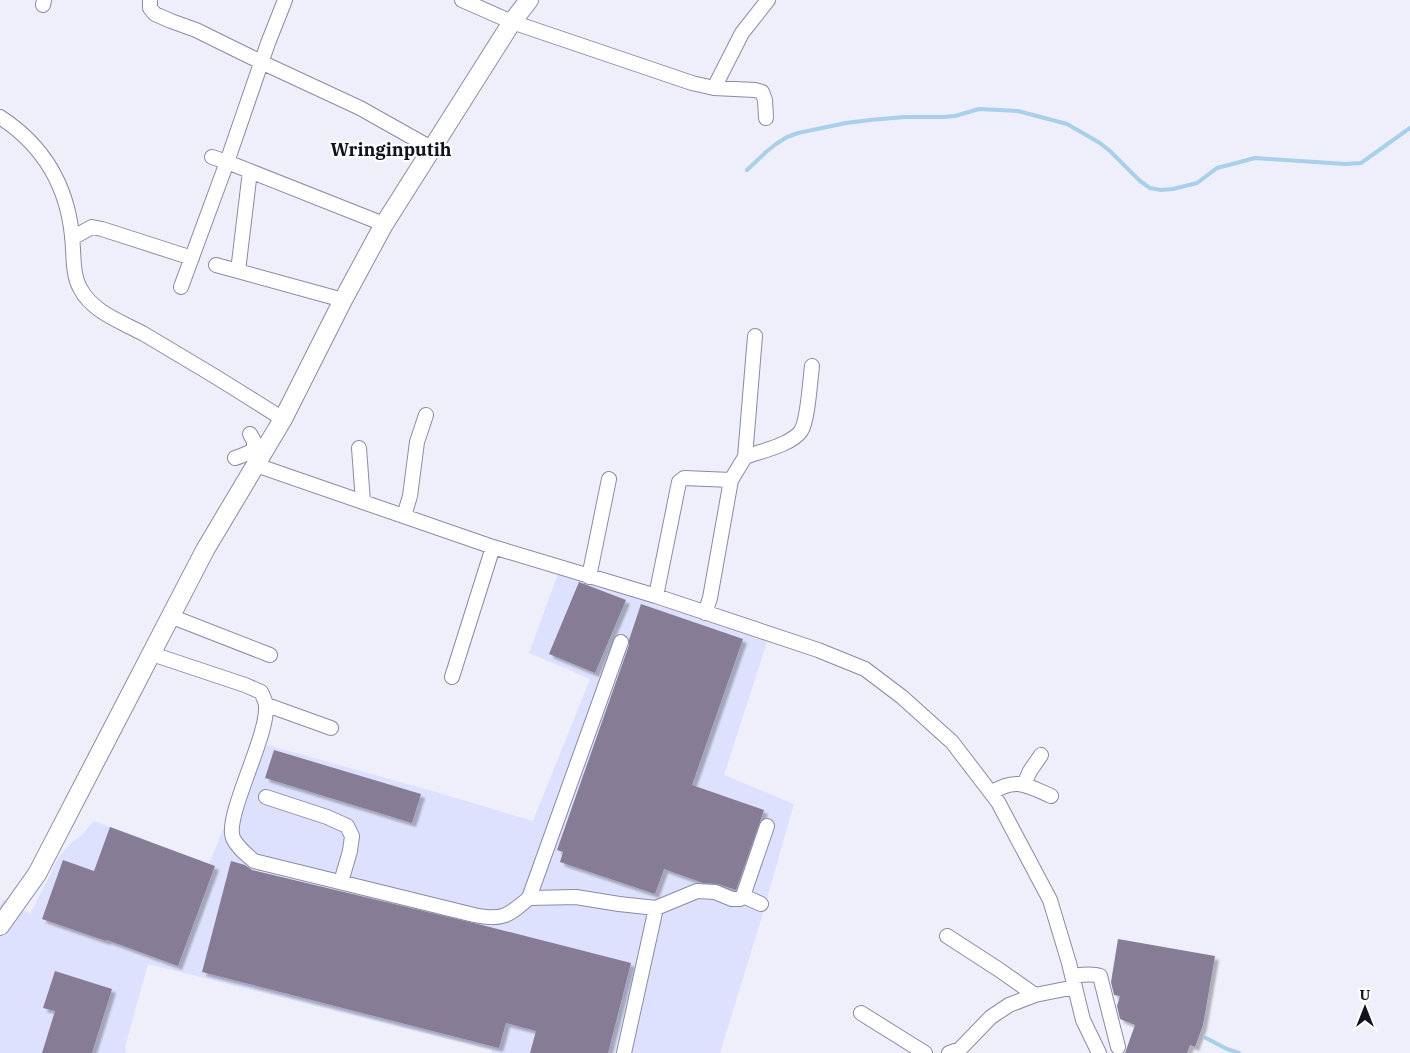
<svg xmlns="http://www.w3.org/2000/svg" width="1410" height="1053" viewBox="0 0 1410 1053" font-family="'IBM Plex Serif',serif">
	<style>
		.built { fill: #dee1fe }
		.lines { fill: none; stroke-linecap: round; stroke-linejoin: round }
		.stream { stroke: #a9cfeb; stroke-width: 4 }
		.building { fill: #867c96; filter: url(#shadow) }
		.minor-casing { stroke: #898ba5; stroke-width: 16 }
		.major-casing { stroke: #898ba5; stroke-width: 20 }
		.minor { stroke: #fff; stroke-width: 14 }
		.major { stroke: #fff; stroke-width: 18 }
		.labels { text-anchor: middle; stroke-width: 4.5; stroke-linejoin: round; paint-order: stroke }
		.quarter-label { font-size: 18px; font-weight: bold; fill: #12131d; stroke: #fff }
	</style>
	<defs>
		<filter id="shadow"><feDropShadow dx="4" dy="4" stdDeviation="1" flood-color="#0004"/></filter>
	</defs>
	<rect width="100%" height="100%" fill="#eeeffb"/>
	<path class="built" d="M559,571L767,642L724,775L794,804L760,923L720,1053H492V1050L148,964L125,1047L126,1053H0V905L4,899L30,914L59,857L71,843L82,835L93,821L143,838L152,843L209,864L230,812L253,741L436,792L533,821L590,679L529,653Z"/>
	<g class="lines">
		<path class="stream" d="M747,170L766,152L776,144L787,137L798,133L846,123L870,120L905,117H943L955,116L979,109L1018,111L1067,124L1100,143L1110,151L1140,181L1150,188L1161,190L1173,189L1197,183L1217,168L1255,158L1345,164L1361,163L1410,128
			M1206,1038L1227,1049L1239,1053"/>
	</g>
	<path class="building" d="M579,582L626,600L595,673L549,654Z
		M641,604L743,639L692,785L764,810L736,890L718,884L703,883L664,869L655,894L560,862L563,852L557,850L629,645V640Z
		M274,750L421,794L412,823L265,778Z
		M110,827L215,866L178,966L107,940L106,941L42,919L63,860L94,871Z
		M231,861L245,865L252,870L482,925L631,963L608,1053H530L536,1031L506,1023L499,1048L202,972Z
		M1118,939L1215,956L1203,1025L1195,1047L1190,1045L1187,1053H1125L1135,1025L1120,1019L1117,1006L1120,996L1114,995L1111,982Z
		M55,971L112,989L92,1053H42L55,1011L43,1008Z"/>
	<g class="lines">
		<defs>
			<path id="minor" d="M150,0V8L155,14L171,21L196,30L261,62L360,108L433,149
				M462,0L512,22L692,83L714,88L742,33L768,0
				M43,5L44,0
				M714,88L755,90L762,92L765,100L766,118
				M0,117C43,145 67,185 72,236C74,252 72,274 80,288C92,312 122,322 144,334C161,344 179,355 196,365C225,382 254,401 283,419
				M212,157L227,162L376,221L383,226
				M72,238L92,227L102,229L192,258
				M216,265L343,300
				M238,271L250,171
				M181,287L227,162L268,43L285,0
				M250,434L254,441V449
				M359,448L363,502
				M745,457C761,451 791,445 801,431C808,420 810,381 812,366
				M235,458C245,455 252,450 262,448L264,451
				M256,465L493,547L656,596L818,650L865,669L902,697L952,742L998,802L1050,900L1069,963L1083,1020L1099,1053
				M404,516L410,496L417,442L426,415
				M589,577L609,479
				M656,596L679,482L684,478L731,480
				M705,613L710,598L731,480L745,457L755,336
				M170,616L270,655
				M152,654L245,685L261,692C263,696 266,702 266,706C268,737 224,817 233,838C237,847 246,854 254,861L474,915C502,921 508,916 529,898L621,642
				M452,677L493,547
				M267,705L331,728
				M1024,784L1030,771L1041,755
				M991,793C1016,777 1026,785 1051,796
				M266,797L327,817L347,826L352,836L350,851L341,882
				M743,896L761,904
				M529,898L576,897L619,904L656,908L697,891L715,892L732,899H740L743,896L767,826
				M947,936L998,969L1035,995
				M1072,976C1081,975 1091,973 1100,976L1118,1047
				M861,1013L925,1053
				M624,1053L656,908
				M949,1053L960,1049L991,1017L1009,1005L1035,995L1075,987"/>
			<path id="major" d="M0,926L37,874L205,550L283,419L343,300L383,226L512,22L529,0"/>
		</defs>
		<use href="#minor" class="minor-casing"/>
		<use href="#major" class="major-casing"/>
		<use href="#minor" class="minor"/>
		<use href="#major" class="major"/>
	</g>
	<g class="labels">
		<g class="quarter-label">
			<text x="391" y="156">Wringinputih</text>
		</g>
	</g>
	<g transform="translate(1365 1008)" stroke="#ffffff" stroke-width="4" paint-order="stroke">
	<path d="M0-4L9 19L0 12L-9 19Z" fill="#12131d"/>
	<text y="-8" font-size="14" font-weight="bold" text-anchor="middle" fill="#12131d">U</text>
	</g>
</svg>
